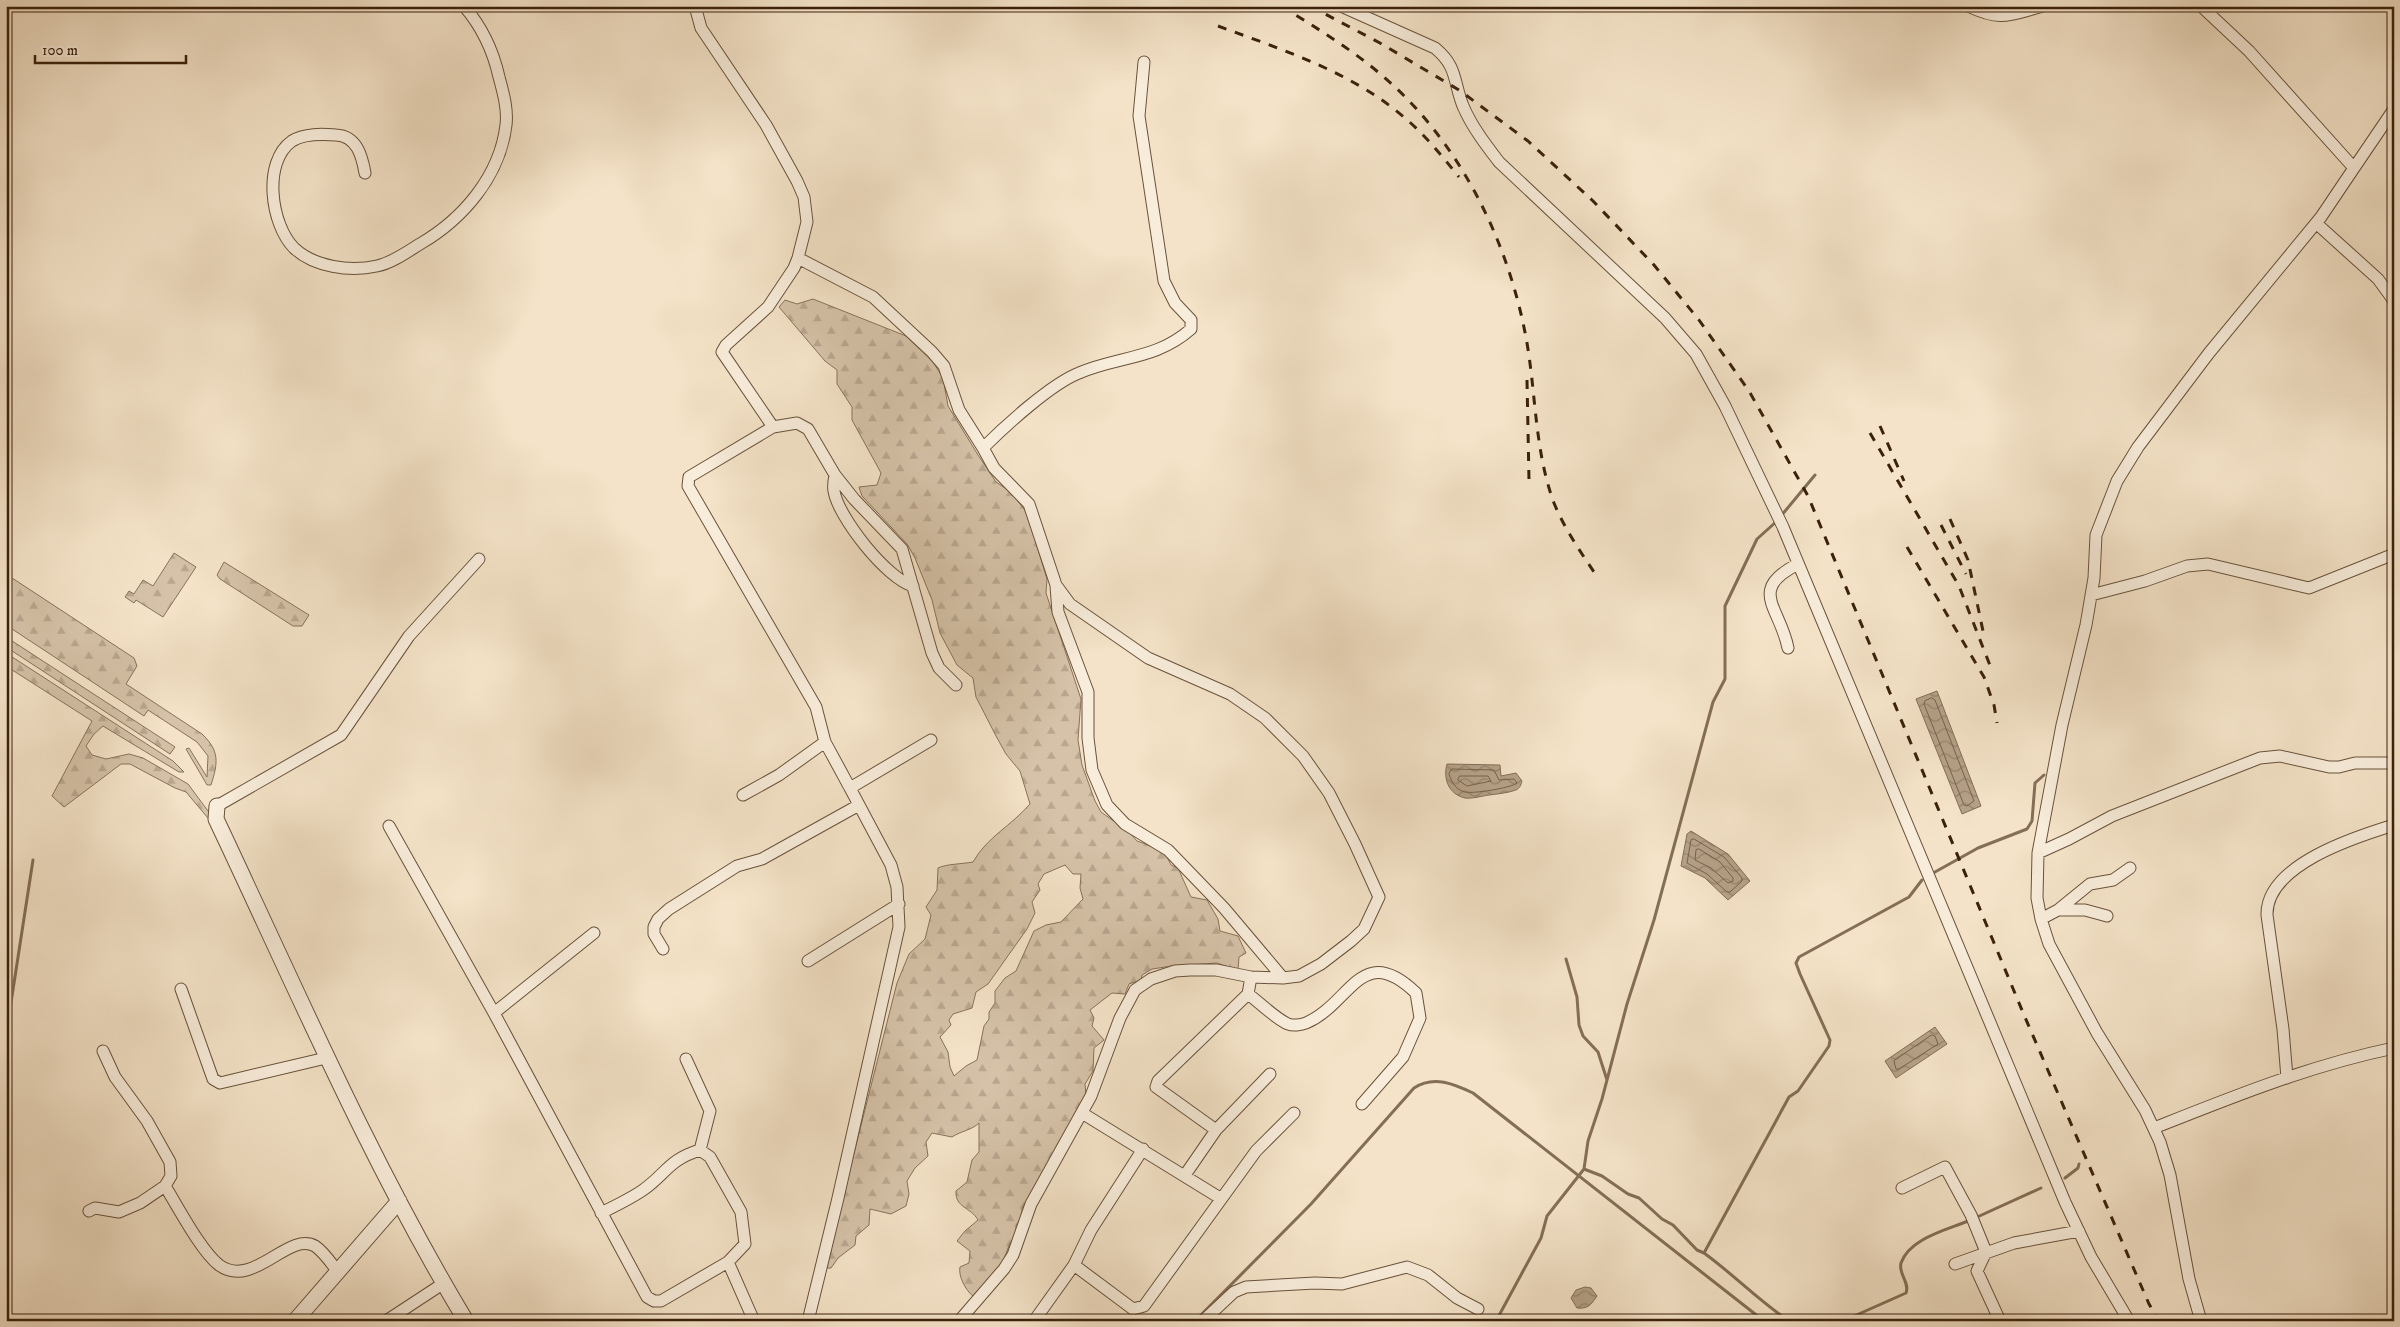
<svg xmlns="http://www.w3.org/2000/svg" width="2400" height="1327" viewBox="0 0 2400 1327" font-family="'IM FELL DW Pica',serif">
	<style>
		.forest { fill: url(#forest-firs); stroke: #88725a; fill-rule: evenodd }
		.water { fill: url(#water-waves); stroke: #846e56 }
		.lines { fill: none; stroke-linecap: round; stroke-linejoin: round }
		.shore { stroke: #78614a; stroke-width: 1 }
		.stream { stroke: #846e56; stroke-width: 3 }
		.minor-casing { stroke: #69523b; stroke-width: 13 }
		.tertiary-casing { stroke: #69523b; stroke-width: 17 }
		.minor { stroke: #f8eddb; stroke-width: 11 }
		.tertiary { stroke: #f8eddb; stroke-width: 15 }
		.rail { stroke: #3b210c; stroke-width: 3; stroke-dasharray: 9 9; stroke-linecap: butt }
	</style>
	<defs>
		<pattern id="forest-firs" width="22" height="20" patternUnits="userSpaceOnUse" patternTransform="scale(1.25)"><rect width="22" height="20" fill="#d5c2a8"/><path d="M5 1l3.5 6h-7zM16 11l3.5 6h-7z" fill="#b8a68f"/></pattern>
		<pattern id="water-waves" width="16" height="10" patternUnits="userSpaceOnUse" patternTransform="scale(1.25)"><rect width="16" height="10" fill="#b5a188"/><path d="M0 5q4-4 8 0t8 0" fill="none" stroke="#94836e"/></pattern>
	</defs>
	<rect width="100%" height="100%" fill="#f4e3c8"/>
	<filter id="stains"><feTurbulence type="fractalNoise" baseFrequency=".004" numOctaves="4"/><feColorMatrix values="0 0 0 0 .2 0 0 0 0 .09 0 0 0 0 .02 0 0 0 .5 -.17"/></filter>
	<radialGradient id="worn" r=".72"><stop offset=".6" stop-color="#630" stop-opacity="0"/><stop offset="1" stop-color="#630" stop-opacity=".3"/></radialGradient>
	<path class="forest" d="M813,299L906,336L933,362L943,378L948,406L978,455L996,482L1011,492L1027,513L1047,579L1046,593L1081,699L1078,740L1082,765L1095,801L1101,812L1128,831L1137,841L1154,847L1166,855L1171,865L1178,868L1191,897L1207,900L1218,919L1220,931L1238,936L1246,953L1239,957L1238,970L1217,963L1172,966L1152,969L1142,975L1141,980L1129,984L1125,994L1112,993L1090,1010L1094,1018L1092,1026L1104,1040L1094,1048L1093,1071L1085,1084L1086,1095L1047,1168L1022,1208V1217L1016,1225V1236L1010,1243L1002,1264L973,1296C966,1291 958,1276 960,1267L969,1263L970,1251L957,1241L965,1231L978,1220C971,1207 955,1208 956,1191L967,1182L972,1160L979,1152V1123C972,1130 961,1131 952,1137L932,1133L926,1142L928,1156L915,1168L907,1181L909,1194L906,1206L891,1214L870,1209L869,1225L856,1236L855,1245L838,1258L831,1268H825L897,983L909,954L925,939L931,915L926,907L937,890L938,868C946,864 962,864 973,862C987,837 1011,826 1030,804L1020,771L1006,754L996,736L976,697L973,678L957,665L940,633L932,600L915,558L907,544L862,496L859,487L877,485L881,473L852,420V407L837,384V370L825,361L779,307L785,300L797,304ZM1065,865L1073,874H1081L1080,888L1083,899L1061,922L1046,925L1034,931L1016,971L1005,978L995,991V1003L989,1012V1019L984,1026L977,1060L966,1066L954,1076L950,1067L948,1052L940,1037L951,1025L949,1020L953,1014L972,1008L976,992L988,984L1027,929L1035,913L1032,902L1040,890L1038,884L1044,874Z
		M174,553L196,567L163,617L136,600L134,603L125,597L129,591L134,594L143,580L153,586Z
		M224,562L309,615L302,626H293L220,579L217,575Z
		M6,574L134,658L137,666L126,684L202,734C220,751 218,763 211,785H207L186,749L189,748L207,777L208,756L197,742L148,710L144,716L6,625Z
		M6,637L175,747L170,754L6,647Z
		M6,653L173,761L184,772H179L103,726L94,734L86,746L92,755L106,759L129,754L143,758L188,784L211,815L208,818L186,792L175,788L130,764H121L64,807L52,796L92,721L6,666Z"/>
	<path class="water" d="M1937,691L1981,806L1962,814L1916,699Z
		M1447,764L1500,765L1501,776L1516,773L1522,781C1521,785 1520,788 1516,790C1508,793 1497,794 1489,795C1482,796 1472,799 1465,798C1448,794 1443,778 1447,764Z
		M1691,831L1728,854L1750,881L1728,900L1705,878L1681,866L1687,834Z
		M1935,1027L1947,1044L1896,1078L1885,1061Z
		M1585,1287L1591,1288L1597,1296C1591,1305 1588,1309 1577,1308L1571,1298L1576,1290Z"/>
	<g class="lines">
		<path class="shore" d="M1932,698L1935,700L1974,801L1967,806L1964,805L1924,704L1925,701Z
			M1452,769L1494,770L1499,780L1514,779L1517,783C1511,788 1473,794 1465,792C1456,790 1452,783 1449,774Z
			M1460,776H1488L1491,781L1467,786L1458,780Z
			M1694,839L1724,857L1742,878V881L1730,892H1727L1707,874L1687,863L1691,840Z
			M1699,849L1720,862L1733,878V881L1728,883L1711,868L1695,860L1696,850Z
			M1932,1035L1935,1036L1938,1044L1899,1069H1896L1894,1061Z"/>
		<path class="stream" d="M1781,516L1815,475
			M1935,872L1978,848L2027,829L2032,821L2035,783L2044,775
			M1566,959L1577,997L1579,1025L1583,1036L1598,1052L1607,1080
			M6,1035L33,860
			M1584,1169L1602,1176L1628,1194L1639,1198L1662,1219L1673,1225L1697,1250L1704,1253L1789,1097L1798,1091L1829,1046L1830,1040L1800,974L1796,963L1799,957L1909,897L1922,880
			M2065,1178L2078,1168L2079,1164
			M1975,1218L2041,1188
			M1704,1253C1733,1274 1759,1301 1789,1321
			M1195,1321L1311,1204L1414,1088C1434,1075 1454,1084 1473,1093L1764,1321
			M1496,1321L1541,1238L1547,1216L1584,1169L1588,1141L1602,1099L1627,1004L1654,920L1713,702L1725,679V606L1757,539L1777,521
			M1843,1321L1906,1293C1910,1282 1898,1274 1901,1263C1910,1238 1947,1230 1968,1221"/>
		<defs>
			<path id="minor" d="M695,6L701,28L766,125L797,181L804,197L807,222L798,258L794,268L768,307L726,345L722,352L773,427
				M1341,6L1435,48C1458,67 1453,81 1463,106C1472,127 1486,145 1499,162L1665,318L1696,354L1725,406L1783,527L2065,1202L2091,1257L2129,1321
				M1968,6C2001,22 2010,15 2043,6
				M2201,6L2249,51L2354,168L2321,217L2209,353L2138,447L2117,481L2096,535L2094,578L2086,625L2062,725L2038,853L2037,898L2041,919L2049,944L2097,1033L2145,1110L2160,1142L2170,1175L2189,1279L2201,1321
				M2354,168L2394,109
				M365,173C362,156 357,136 336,135C323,134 304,133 292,141C262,162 271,225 294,248C314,267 350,272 377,266C392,263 407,252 420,244C463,219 500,176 506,125C508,109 503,92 499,77C493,50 482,27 464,6
				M2316,223L2378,279L2394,301
				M798,258L873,297L932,352L944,366L959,410L983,448
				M835,475C834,480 833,486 834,491C838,517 887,579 913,586
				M1056,586L1058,612L1088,692V738L1092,770L1107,805L1125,824L1168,850L1224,908L1283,978
				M2091,595L2145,581L2187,566L2208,564L2309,588L2394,554
				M1788,648C1780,607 1747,590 1798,564
				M850,788L825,742L816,707L688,486L689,477L773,427L797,423L808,429L835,475L854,499L902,549L932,653L939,668L956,685
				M743,795L779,775L825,742
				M217,806L341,735L409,636L479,559
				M389,826L494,1013L647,1297L654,1301H661L728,1262
				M2038,853L2069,839L2112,816L2260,758L2280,756L2329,767H2339L2355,763H2394
				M2058,910H2085L2107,916
				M2041,919L2058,910L2090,884L2113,880L2130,868
				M663,949L654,934V927L658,919L669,909L737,866L762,859L859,805
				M808,961L899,904
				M1251,977L1248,994C1259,1002 1276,1019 1288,1024C1293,1026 1301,1025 1306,1023C1351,1004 1361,940 1416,993L1420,1018L1403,1057L1362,1104
				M181,989L213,1079L220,1083L326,1058
				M494,1013L594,933
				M686,1059L710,1111L700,1150
				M2287,1078L2283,1029L2267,915C2266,865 2355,837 2394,825
				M1082,1113L1220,1198
				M2154,1128C2232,1097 2311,1065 2394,1048
				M1216,1130L1156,1087L1158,1081L1248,994
				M700,1150L710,1157L741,1212L745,1244L728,1262L754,1321
				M1185,1175L1216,1130L1270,1074
				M165,1186C178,1207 201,1251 219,1265C253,1290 288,1231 315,1246C324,1252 331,1263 338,1272
				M1902,1188L1945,1167L1971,1215L1986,1252L1977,1271L2000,1321
				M89,1211L95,1208L119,1212L140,1203L165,1186L171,1176L170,1162L147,1121L115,1077L103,1051
				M601,1213C615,1206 630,1199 643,1190C667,1173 668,1160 700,1150
				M1955,1264L2014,1243L2079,1231
				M1074,1265L1133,1309L1144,1306L1256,1151L1294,1113
				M386,1321L444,1283
				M808,1321L838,1198L899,927L897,887L891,865L850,788L931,740
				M959,1321L1004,1269L1013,1255L1031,1204L1091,1096L1120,1018L1135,990L1151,979L1175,971L1190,970H1216L1251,977L1283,978L1299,976L1321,964L1351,941L1364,929L1379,897L1355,844L1329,793L1303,756L1265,718L1230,694L1148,658L1070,604L1056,585L1029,504L994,468L983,448C1005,426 1051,384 1079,373C1118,356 1156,360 1191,329V320L1175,303L1164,281L1139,116L1144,62
				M1034,1321L1074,1265L1091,1230L1143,1149
				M1203,1321L1234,1292L1246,1287L1315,1283L1342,1284L1407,1267L1428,1275L1457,1298L1478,1309"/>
			<path id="tertiary" d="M217,806L216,819C296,988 369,1160 466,1321
				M295,1321L399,1201"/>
		</defs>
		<use href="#minor" class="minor-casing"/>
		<use href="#tertiary" class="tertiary-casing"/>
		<use href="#minor" class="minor"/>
		<use href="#tertiary" class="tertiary"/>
		<path class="rail" d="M1281,6C1315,27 1348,47 1378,72C1459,139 1509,241 1527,343C1536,396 1535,452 1554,503C1565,530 1582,554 1598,578
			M1310,6L1380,43L1459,90L1528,141L1593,201L1654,265L1699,320L1749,391L1808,496L2024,1015L2149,1304L2159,1321
			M1218,26C1283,50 1352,72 1405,118C1426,136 1442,156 1459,177
			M1527,380L1529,480
			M1880,426L1904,481
			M1870,433L1959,586L1991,668
			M1950,519L1968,560L1983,631
			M1941,525L1966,574
			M1907,547L1984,677L1994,705L1997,723"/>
	</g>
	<rect width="2400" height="1327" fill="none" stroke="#f4e3c8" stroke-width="25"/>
	<rect x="8" y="8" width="2385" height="1312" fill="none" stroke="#3b210c" stroke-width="2.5"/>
	<rect x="12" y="12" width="2375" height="1302" fill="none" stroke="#3b210c"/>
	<path d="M35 55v8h151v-8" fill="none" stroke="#3b210c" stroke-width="2.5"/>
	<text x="42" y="55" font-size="15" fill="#3b210c" stroke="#f8eddb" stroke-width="4" paint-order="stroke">100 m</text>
	<rect width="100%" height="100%" filter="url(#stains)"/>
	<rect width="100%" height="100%" fill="url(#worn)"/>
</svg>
